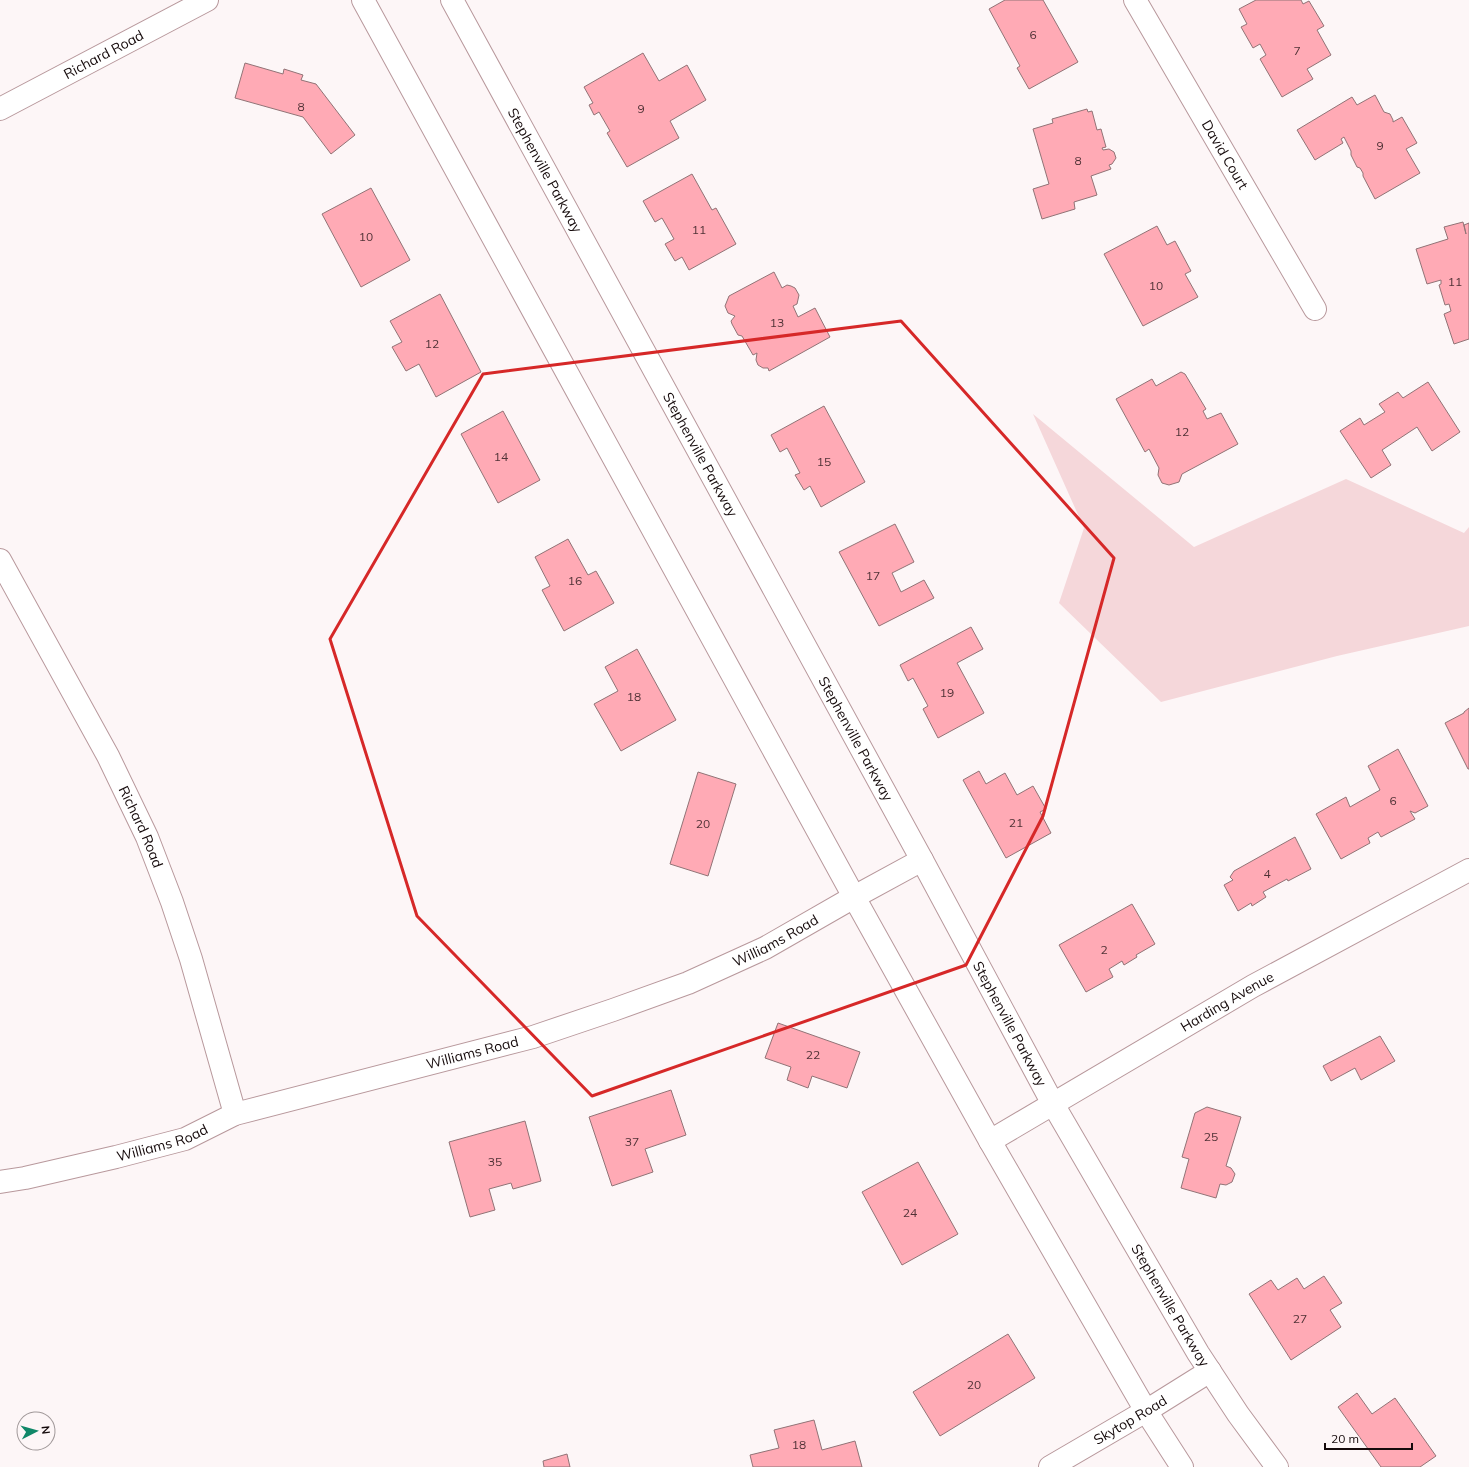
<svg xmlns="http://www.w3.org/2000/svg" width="1469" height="1467" viewBox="0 0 1469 1467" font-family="Mulish,sans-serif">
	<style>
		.green { fill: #f5d7da }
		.building { fill: #ffaab5; stroke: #917376 }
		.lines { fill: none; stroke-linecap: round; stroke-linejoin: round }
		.street-casing { stroke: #b8989c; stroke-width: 24 }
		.street { stroke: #fff; stroke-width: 22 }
		.marked { fill: none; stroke: #d62828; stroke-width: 3; stroke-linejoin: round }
		.labels { text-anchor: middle; stroke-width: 3; stroke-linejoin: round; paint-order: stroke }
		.number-label { font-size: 12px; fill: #503236 }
		.street-label { font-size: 14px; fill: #150a0b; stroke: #fdf6f7 }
	</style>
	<rect width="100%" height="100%" fill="#fdf6f7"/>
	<path class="green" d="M1033,414L1194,547L1346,479L1464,533L1469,527V626L1337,656L1161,702L1059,603L1084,528Z"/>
	<path class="building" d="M1005,0H1043L1078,62L1029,89L1017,68L1020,66L989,9Z
		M1256,0H1301L1303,4L1309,1L1324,26L1317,30L1331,55L1307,69L1313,79L1282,97L1260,59L1266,55L1260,44L1253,48L1241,27L1247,24L1239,9Z
		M643,53L659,81L687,65L706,100L670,121L679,138L627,167L607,133L610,131L599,112L594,115L589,105L593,103L584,87Z
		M245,63L283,74L284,69L303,75L301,80L316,84L355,135L331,154L303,117L235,98Z
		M1375,95L1384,112L1390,114L1393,120V122L1402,117L1417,143L1406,149L1420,173L1375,199L1363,176V173L1360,168L1357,167L1351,155V151L1344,137L1341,139L1343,143L1315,160L1297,130L1352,97L1357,105Z
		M1087,109L1088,112L1092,111L1097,130L1101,129L1106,147L1102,148L1103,150L1109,149L1114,152L1116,158L1112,164L1109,165L1111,169L1091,176L1097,195L1074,202L1075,209L1042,219L1033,189L1049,184L1033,129L1053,123L1052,119Z
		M692,174L712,210L716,208L736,244L689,270L682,257L675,261L665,244L674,239L662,218L655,222L643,201Z
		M371,188L410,260L361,287L322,214Z
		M1463,222L1466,234L1464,225L1469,223V339L1454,344L1444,314L1451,311L1449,304L1445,305L1439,285L1441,284V280L1427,284L1416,249L1448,239L1444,227Z
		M1157,226L1167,245L1175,241L1191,271L1185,274L1198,297L1143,326L1104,254Z
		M774,272L782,288L787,285L791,286L795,288L799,295L797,304L793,306L798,317L815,308L830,337L769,371L768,368H763L758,365L756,360L757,353L753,355L742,336L738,335L732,324L731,321L735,316L728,313L725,306L729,296Z
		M440,294L481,372L436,397L419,364L406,371L392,347L402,342L390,321Z
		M1181,372L1185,374L1206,409L1203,411L1207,419L1221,413L1238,444L1182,474L1179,482L1169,485L1162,483L1158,475L1159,468L1149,449L1145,452L1116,399L1152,379L1156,386Z
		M1428,382L1460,432L1432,451L1417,427L1382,450L1391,465L1371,478L1340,431L1360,418L1364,425L1385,412L1379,404L1398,392L1403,398Z
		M824,406L865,482L821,507L810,486L804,490L795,475L800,473L787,448L780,452L771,435Z
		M503,411L540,480L498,503L461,434Z
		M895,524L914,562L892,573L901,592L924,580L934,598L879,626L839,552Z
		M568,539L588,575L596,571L614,603L564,631L542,590L550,586L535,557Z
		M971,627L983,649L957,663L984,713L938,738L923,709L928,706L913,678L908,681L900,665Z
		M637,649L676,720L621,751L594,704L618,691L605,667Z
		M1469,708V769H1468L1445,723L1464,713V712Z
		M1398,749L1428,806L1415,813L1410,811L1415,819L1381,837L1378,832L1368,838L1370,843L1341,859L1316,814L1346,797L1350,807L1380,790L1368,766Z
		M979,771L986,784L1005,773L1017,795L1033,786L1046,809L1040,812L1051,833L1006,858L963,780Z
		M698,772L736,784L708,876L670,864Z
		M1295,837L1311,869L1288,881L1287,879L1274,886L1263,892L1266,897L1252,906L1251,903L1238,911L1224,885L1233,880L1230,877L1234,871Z
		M1132,904L1155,944L1136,955L1137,957L1124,965L1122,961L1109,969L1113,977L1086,992L1059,945Z
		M778,1023L860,1052L847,1088L812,1076L808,1088L787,1080L791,1067L765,1058Z
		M1380,1036L1395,1061L1361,1080L1355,1068L1331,1081L1323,1066Z
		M671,1090L686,1135L645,1149L653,1172L612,1186L589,1117Z
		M1207,1107L1241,1117L1226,1166L1231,1168L1235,1174L1232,1182L1226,1185L1220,1184L1216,1198L1181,1188L1189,1159L1182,1157L1195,1113Z
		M525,1121L541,1181L513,1189L511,1183L489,1189L495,1210L470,1217L449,1142Z
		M918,1162L958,1234L902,1265L862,1192Z
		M1324,1276L1342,1303L1330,1310L1341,1327L1291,1360L1249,1294L1271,1280L1278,1290L1297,1278L1304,1289Z
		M1008,1334L1035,1378L940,1436L913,1392Z
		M1357,1393L1372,1414L1395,1398L1436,1456L1420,1467H1381L1338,1407Z
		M814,1420L822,1450L855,1441L862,1467H753L750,1455L779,1448L774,1430Z
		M567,1454L570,1467H544L543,1461Z"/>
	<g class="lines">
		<defs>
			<g id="street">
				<path d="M363,0L854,897L990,1141L1146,1411L1182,1467"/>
				<path id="s1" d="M452,0L922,860L1053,1104L1198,1353L1238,1414L1277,1467"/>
				<path id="s2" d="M1135,0L1315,309"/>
				<path id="s3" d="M0,109L207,0"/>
				<path id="s4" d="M0,560L108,756L147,837L172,902L191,959L235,1114"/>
				<path id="s5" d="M990,1141L1253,986L1469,870"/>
				<path id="s6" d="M0,1182L25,1178L116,1157L185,1139L235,1114L533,1037L613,1010L688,983L765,948L854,897L922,860"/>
				<path id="s7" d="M1050,1467L1146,1411L1210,1371"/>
			</g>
		</defs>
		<use href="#street" class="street-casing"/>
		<use href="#street" class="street"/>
	</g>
	<path class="marked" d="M901,321L1114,558L1043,816L966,965L592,1096L417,916L330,639L483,374Z"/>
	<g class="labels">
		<g class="number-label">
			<text x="1033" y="39">6</text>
			<text x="1297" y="55">7</text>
			<text x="301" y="111">8</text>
			<text x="641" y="113">9</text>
			<text x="1380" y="150">9</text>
			<text x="1078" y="165">8</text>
			<text x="699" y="234">11</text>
			<text x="366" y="241">10</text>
			<text x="1455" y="286">11</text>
			<text x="1156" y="290">10</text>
			<text x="777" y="327">13</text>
			<text x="432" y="348">12</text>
			<text x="1182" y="436">12</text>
			<text x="501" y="461">14</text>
			<text x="824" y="466">15</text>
			<text x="873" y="580">17</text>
			<text x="575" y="585">16</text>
			<text x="947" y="697">19</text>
			<text x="634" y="701">18</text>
			<text x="1393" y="805">6</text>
			<text x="1016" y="827">21</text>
			<text x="703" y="828">20</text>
			<text x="1267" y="878">4</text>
			<text x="1104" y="954">2</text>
			<text x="813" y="1059">22</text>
			<text x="1211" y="1141">25</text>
			<text x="632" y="1146">37</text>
			<text x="495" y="1166">35</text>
			<text x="910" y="1217">24</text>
			<text x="1300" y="1323">27</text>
			<text x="974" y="1389">20</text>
			<text x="799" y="1449">18</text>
		</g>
		<g class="street-label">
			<text dy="5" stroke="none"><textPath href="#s3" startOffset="117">Richard Road</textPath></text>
			<text dy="5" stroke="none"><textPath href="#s2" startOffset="179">David Court</textPath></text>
			<text dy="5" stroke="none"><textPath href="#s1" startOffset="194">Stephenville Parkway</textPath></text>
			<text dy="5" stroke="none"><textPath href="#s1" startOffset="518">Stephenville Parkway</textPath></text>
			<text dy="5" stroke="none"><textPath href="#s1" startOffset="842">Stephenville Parkway</textPath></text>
			<text dy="5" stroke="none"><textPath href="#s4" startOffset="302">Richard Road</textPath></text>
			<text dy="5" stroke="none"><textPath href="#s6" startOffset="815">Williams Road</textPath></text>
			<text dy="5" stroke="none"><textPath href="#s5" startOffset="275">Harding Avenue</textPath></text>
			<text dy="5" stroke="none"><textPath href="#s1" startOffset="1166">Stephenville Parkway</textPath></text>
			<text dy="5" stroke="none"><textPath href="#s6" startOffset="491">Williams Road</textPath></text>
			<text dy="5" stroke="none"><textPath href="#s6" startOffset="167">Williams Road</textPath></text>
			<text dy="5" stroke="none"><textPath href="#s1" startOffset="1490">Stephenville Parkway</textPath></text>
			<text dy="5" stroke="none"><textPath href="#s7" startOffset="93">Skytop Road</textPath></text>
		</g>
	</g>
	<g transform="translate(36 1431) rotate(84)"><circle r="19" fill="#fdf6f7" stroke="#a09899"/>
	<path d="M0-3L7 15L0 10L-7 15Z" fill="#108768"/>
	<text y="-6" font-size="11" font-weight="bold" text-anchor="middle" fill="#150a0b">N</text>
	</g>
	<path d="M1325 1443v6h87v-6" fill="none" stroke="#150a0b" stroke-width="2"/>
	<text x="1331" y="1443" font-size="12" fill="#150a0b" stroke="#fdf6f7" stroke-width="3" paint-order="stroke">20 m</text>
</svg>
